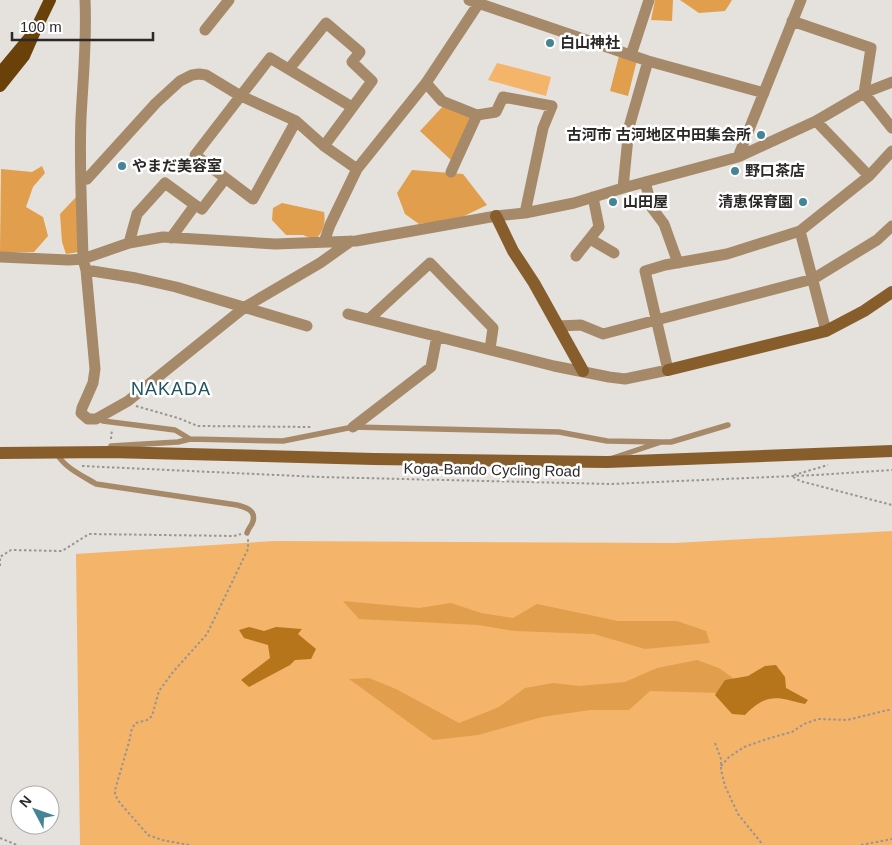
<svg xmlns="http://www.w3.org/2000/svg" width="892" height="845" viewBox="0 0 892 845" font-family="Helvetica,'Noto Sans JP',sans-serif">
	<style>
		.green { fill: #f4b46a }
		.forest { fill: #e19e4c }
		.water { fill: #b6751b }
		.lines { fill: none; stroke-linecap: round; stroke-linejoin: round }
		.path { stroke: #979491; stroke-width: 2; stroke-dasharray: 2.5 2.5; stroke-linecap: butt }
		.lane { stroke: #a68969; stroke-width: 5.5 }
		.street { stroke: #a68969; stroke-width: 11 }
		.secondary { stroke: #875d2b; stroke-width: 12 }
		.primary { stroke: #694109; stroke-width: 12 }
		.poi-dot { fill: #438497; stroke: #fff; stroke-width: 2 }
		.labels { text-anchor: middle; stroke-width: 5; stroke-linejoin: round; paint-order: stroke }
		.poi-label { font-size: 15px; font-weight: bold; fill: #2b2928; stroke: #fff; text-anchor: start }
		.street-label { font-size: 15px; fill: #2b2928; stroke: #fff }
		.quarter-label { font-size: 18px; letter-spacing: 1px; fill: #1f5462; stroke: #fff }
	</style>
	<rect width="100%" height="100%" fill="#e5e1dd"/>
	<path class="green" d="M497,63L551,77L546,96L488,80Z
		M892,531V845H80L76,554L275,541L675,543Z"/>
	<path class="forest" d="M655,0H673L672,21L651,20Z
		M680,0H732L725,11L699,13Z
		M619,56L637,60L628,96L610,91Z
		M445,104L473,117L452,161L420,131Z
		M42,166L45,173L33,187L26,207L43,217L48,236L34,252H0L1,169L32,172Z
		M412,170L463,174L487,205L458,219L419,224L405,214L397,193Z
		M78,195L79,252L66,254L62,242L60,214Z
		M282,203L324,212C326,224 323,232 315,240L303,235H286L272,220L273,208Z
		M343,601L419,608L451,603L481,613L513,618L537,604L618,621H677L706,631L710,643L645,649L594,634L514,631L478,625L359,619Z
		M697,660L719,668L733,678L721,693L650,691L629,710H590L542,717L478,735L433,740L349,679L369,678L396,689L459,723L499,707L525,688L553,683L579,686L625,682L657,668Z"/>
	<path class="water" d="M249,627L264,631L276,627L302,629L298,634L316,649L311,659L295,660L290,665L249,687L241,680L270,658L268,645L244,638L239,630Z
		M776,665L785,677L786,688L808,700L805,704C777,697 768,692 745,715L732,714L715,695L725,680L748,676L765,666Z"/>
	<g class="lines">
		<path class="path" d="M136,406L178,418L198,426L311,427
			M111,439L112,429
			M82,466L320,477L611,484L816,475L892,470
			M794,475L828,465
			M793,477L800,481L892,505
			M0,566V557L11,550L62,551L89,534L234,536L241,534
			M715,743L721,759V770L725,786L738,814L763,845
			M721,766L729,757L744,747L770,738L792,732L804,724L818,719L847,720L892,709
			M0,838L17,845
			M189,845L162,840L148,835L120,803L115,795V790L129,742L132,728L136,723L147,720L152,716L159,691L173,672L207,634L248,549V539
			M861,845L892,839"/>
		<path class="lane" d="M100,417L103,421L175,430L190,439
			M111,446L178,442L190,439L283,441L353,427L559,432L607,441L661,442
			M57,454C65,468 83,476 96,484L237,505C245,507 256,510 253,521C252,526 248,528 247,533
			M613,458L661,442H671L728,425"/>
		<path class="street" d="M85,0C87,40 83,78 81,118C79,165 82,212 83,259L86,270L95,369L93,383L82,408L81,413L88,419H96L128,401L245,307L320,263L351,241
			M469,0L648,61L764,93
			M792,21L871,48L864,93L892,128
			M205,30L229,0
			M631,55L649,0
			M289,69L326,23L360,52L352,62L372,81L324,146
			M426,83L442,101L477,115
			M296,121L253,199L195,155L270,58L352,107
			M816,121L869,176
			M738,157L801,0
			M451,172L477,115L496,112L503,97L552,106L543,128L525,213
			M81,180L87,179L156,103L180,81L192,75L199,74L206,75L239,95L296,121L324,146L357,169
			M645,182L652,208L664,224L678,263
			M623,188L629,127L648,61
			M195,205L202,209L225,179
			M800,231L826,331
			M590,239L614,253
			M324,242L330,225L357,169L426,83L479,3
			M129,243L137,214L165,183L195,205L171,238
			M576,256L599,227L593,197
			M0,257L69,260L83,259L129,243L163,237L275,244L356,241L496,216L525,213L574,203L623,188L738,157L816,121L864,93L892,82
			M86,270L136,278L176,287L307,326
			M348,314L554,366L609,377L625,379L668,370L645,271L665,265L727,254L800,231L869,176L892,151
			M369,319L430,263L493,328L490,349
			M558,326L581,325L603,334L813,279L877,240L892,226
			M353,427L431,367L437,336"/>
		<path class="secondary" d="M496,216L513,251L534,283L583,371
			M668,370L826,331L864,311L892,292
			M0,453L110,452L374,459L607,462L892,451"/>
		<path class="primary" d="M35,31L50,0
			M0,73L35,31L24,56L0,86"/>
	</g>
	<g class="poi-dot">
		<circle cx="550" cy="43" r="5"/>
		<circle cx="761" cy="135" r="5"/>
		<circle cx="122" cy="166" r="5"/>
		<circle cx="735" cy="171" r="5"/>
		<circle cx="613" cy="202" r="5"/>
		<circle cx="803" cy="202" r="5"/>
	</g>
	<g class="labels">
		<g class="poi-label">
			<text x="560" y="48">白山神社</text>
			<text x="751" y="140" text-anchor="end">古河市 古河地区中田集会所</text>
			<text x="132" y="171">やまだ美容室</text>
			<text x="745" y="176">野口茶店</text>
			<text x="623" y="207">山田屋</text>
			<text x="793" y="207" text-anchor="end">清恵保育園</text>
		</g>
		<g class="street-label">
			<text transform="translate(492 470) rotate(1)" y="5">Koga-Bando Cycling Road</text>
		</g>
		<g class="quarter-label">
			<text x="171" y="395">NAKADA</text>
		</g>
	</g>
	<g transform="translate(35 810) rotate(311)"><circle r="24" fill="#ffffff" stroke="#aaa9a9"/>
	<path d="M0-4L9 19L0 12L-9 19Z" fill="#438497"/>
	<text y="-8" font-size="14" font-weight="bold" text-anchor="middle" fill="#2b2928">N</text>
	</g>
	<path d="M12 32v8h141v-8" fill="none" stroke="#2b2928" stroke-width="2.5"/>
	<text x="20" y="32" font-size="15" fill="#2b2928" stroke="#ffffff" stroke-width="4" paint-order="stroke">100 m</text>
</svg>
